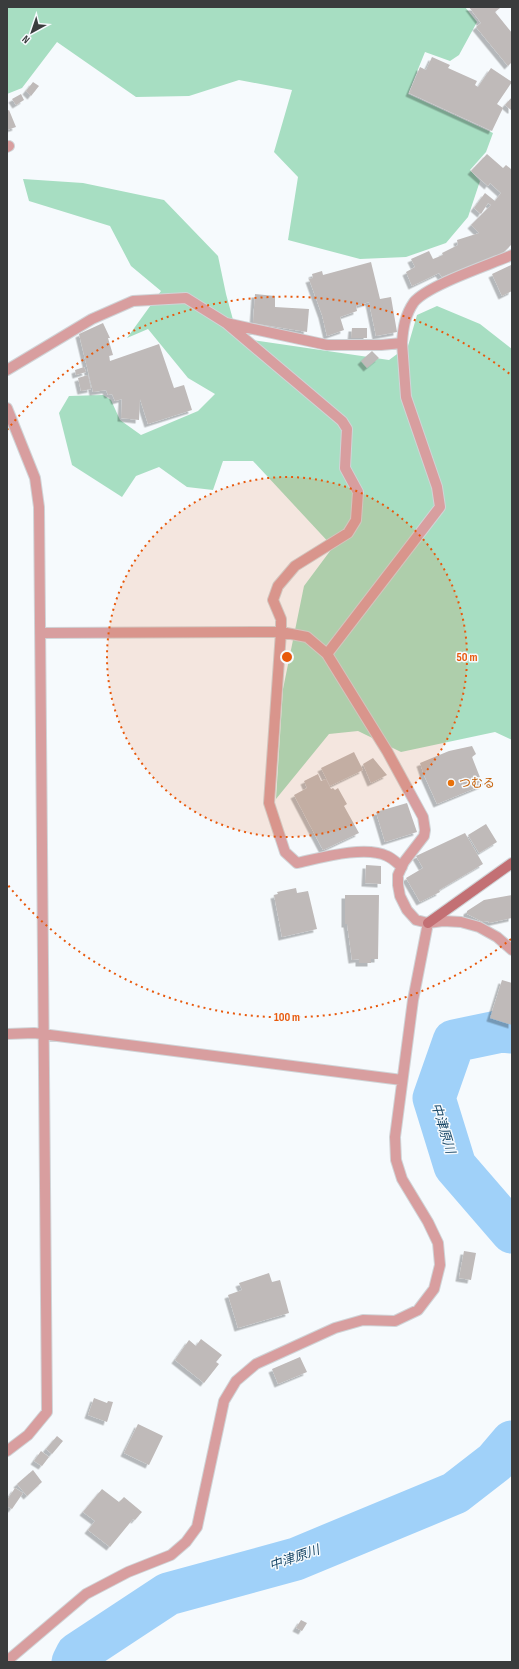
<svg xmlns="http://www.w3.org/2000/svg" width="519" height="1669" viewBox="0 0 519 1669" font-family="'Sofia Sans Condensed','Noto Sans JP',sans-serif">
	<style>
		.green { fill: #a7dec2 }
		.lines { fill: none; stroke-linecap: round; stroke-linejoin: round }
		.river { stroke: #a0d1f9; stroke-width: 43 }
		.building { fill: #bfbab9; filter: url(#shadow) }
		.street-casing { stroke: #d0d4d7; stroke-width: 12 }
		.secondary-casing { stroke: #d0d4d7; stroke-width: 12 }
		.street { stroke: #d89e9f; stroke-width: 10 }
		.secondary { stroke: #c37074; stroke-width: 10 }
		.ring { fill: none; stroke: #e8590c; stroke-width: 2; stroke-dasharray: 2 4 }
		.food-dot { fill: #e8710a; stroke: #f6fafd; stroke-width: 1.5 }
		.labels { text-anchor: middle; stroke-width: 3; stroke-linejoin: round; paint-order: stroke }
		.food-label { font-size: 12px; fill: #c56008; stroke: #f6fafd; text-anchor: start }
		.water-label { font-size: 13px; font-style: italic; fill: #194868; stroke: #f6fafd }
		.centre { fill: #e8590c; stroke: #f6fafd; stroke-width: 2 }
		.ring-label { font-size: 12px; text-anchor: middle; font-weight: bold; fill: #e8590c; stroke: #f6fafd; stroke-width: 3; stroke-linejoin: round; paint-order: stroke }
	</style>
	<defs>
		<filter id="shadow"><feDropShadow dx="-3.5" dy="3.5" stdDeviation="0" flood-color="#0004"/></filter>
	</defs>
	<rect width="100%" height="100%" fill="#f6fafd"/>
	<path class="green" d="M7,7H465L477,22L459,55L450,61L425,52L408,94L493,133L486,152L470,170L480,181L468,217L446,243L406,257L360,259L288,240L298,177L274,152L292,90L239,80L189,96L136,97L57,42L22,88L7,94Z
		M23,179L83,183L164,200L218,256L226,294L238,338L389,360L408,346L417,315L437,306L480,324L512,349V740L495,732L401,752L358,731L329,734L276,799L283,689L304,586L333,547L253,461H223L213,490L187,487L159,467L136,476L122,497L72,465L59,413L69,396L103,395L111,400L120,420L141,435L198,411L215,394L188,378L148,329L127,338L161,291L131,266L110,226L29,201Z"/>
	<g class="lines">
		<path class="river" d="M512,1032L502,1031L454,1041L434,1098L455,1166L512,1232
			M73,1662L77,1654L168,1594L296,1559L455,1493L495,1462L512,1442"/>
	</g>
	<path class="building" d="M469,7H498L500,8L495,12L512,33V62L508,66L476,27L481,23Z
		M432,57L450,65L448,68L477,81L475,85L478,87L491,68L512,82L497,104L503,108L492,131L409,93L420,67L426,70Z
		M33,82L39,86L31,96L26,91Z
		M21,94L24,100L16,105L12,99Z
		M512,97V110H511L505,105Z
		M9,110L16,127L7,130V111Z
		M487,154L503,168L506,165L511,169L512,168V244L500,256L454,275L452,273L442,277L439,273L412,286L406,272L415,267L411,259L429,251L433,259L443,255L442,253L458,245L457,240L479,233L471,225L491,205L488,203L481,214L474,208L485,193L495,201L501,193L490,183L488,186L471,171Z
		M371,262L380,299L391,297L397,332L376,336L369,302L356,306L357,311L340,317L344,330L327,336L322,315L309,279L313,278L312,274L322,271L323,275Z
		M511,265H512V291L502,296L492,274Z
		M255,294L275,296V307L309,309L307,332L253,323Z
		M103,323L110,338H108L113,355L109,356L110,361L159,344L174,388L184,385L192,410L148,424L140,399L139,420L121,418L122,399L115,401L112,394L108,395L106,390L93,392L79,334Z
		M352,328H367V338H351Z
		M372,351L379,358L367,368L361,361Z
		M84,367L86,372L76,375L75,370Z
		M88,375L91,389L81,391L78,378Z
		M472,746L476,754L472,757L483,785L437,804L424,775L420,763L449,751Z
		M354,752L363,770L330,786L321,768Z
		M373,758L387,775L371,783L363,764Z
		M318,774L321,781L326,779L331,789L333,788L335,790L338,788L347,804L344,806L359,833L323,850L294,795L307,788L304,781Z
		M407,803L417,832L385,842L376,812Z
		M486,824L497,842L479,853L468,835Z
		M465,833L483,864L439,890L440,892L420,902L406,878L423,868L416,856Z
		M366,865L381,866V884L365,883Z
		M296,888L297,893L308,891L317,929L282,937L274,895L278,894L277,892Z
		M345,895H379L378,959H371V963H359V959L352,960L347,924H345Z
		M512,895V918L489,923L488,921L483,922L467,914V911L484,900Z
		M502,980L512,983V1025L490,1018Z
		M464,1251L476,1253L471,1280L459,1278Z
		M269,1273L272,1282L280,1280L289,1313L238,1328L228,1295L242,1290L239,1283Z
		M201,1339L222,1355L216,1362L219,1364L204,1383L175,1360L189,1340L196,1346Z
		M300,1357L307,1372L278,1384L272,1369Z
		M94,1398L107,1403L108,1401L113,1402L107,1422L88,1415Z
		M138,1424L163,1436L149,1465L124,1453Z
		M57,1436L63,1441L52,1454L46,1449Z
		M41,1451L49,1457L42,1466L34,1461Z
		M33,1470L42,1482L27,1496L17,1484Z
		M15,1488L23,1493L12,1509L7,1506V1500Z
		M102,1489L119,1502L124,1497L142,1512L135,1520L133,1519L110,1547L88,1530L95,1521L83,1512Z
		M301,1620L307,1623L302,1631L296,1628Z"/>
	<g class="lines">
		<defs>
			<path id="street" d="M7,147L9,146
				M226,323L342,421L347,429L345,468L358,492L356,520L348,533L295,566L278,586L273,600L281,619V632L269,803L285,852L297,863C320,858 365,845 387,856C392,858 397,863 402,867
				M7,370L92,319L133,301L186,298L226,323L327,345H381L402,343C403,328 405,315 414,302C428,285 489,265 512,255
				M7,408L35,478L39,507L47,1412L28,1435L7,1451
				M40,633L281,632L307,637L327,654L387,751L423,817L425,830L424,836L404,862L398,875V885L400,896L407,910L416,920L428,923L443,921L461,922L479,927L497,937L512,950
				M327,654L440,507L437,487L406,397L402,343
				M7,1034L34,1033L402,1080
				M7,1661L86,1594L128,1572L171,1555L186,1542L197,1527L224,1401L236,1381L256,1364L335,1328L363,1320L395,1321L418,1310L434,1289L440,1265L438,1243L428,1222L402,1179L396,1160L395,1137L413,1000L428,923"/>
			<path id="secondary" d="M428,923L512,863"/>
		</defs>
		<use href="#street" class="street-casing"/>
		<use href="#secondary" class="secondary-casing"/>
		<use href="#street" class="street"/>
		<use href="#secondary" class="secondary"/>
	</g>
	<circle cx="287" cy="657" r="180" fill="#e8590c" fill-opacity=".12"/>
	<g class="ring">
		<circle cx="287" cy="657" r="180"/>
		<path d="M511 939A360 360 0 0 1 7 884M7 430A360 360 0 0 1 511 375"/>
	</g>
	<circle class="food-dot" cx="451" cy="783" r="4"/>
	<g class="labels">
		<g class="food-label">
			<text x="459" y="787">つむる</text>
		</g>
		<g class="water-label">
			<text transform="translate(444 1128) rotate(73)" y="5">中津原川</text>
			<text transform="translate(294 1557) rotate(-19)" y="5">中津原川</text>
		</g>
	</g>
	<circle cx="287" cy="657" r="6" class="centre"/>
	<g class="ring-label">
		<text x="467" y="661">50 m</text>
		<text x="287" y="1021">100 m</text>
	</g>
	<rect width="519" height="1669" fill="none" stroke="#3a3c3d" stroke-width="16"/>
	<g transform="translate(32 32) rotate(220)" stroke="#f6fafd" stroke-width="3" paint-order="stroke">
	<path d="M0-3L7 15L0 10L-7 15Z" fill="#3a3c3d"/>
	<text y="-6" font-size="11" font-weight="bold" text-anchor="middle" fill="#3a3c3d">N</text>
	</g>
</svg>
